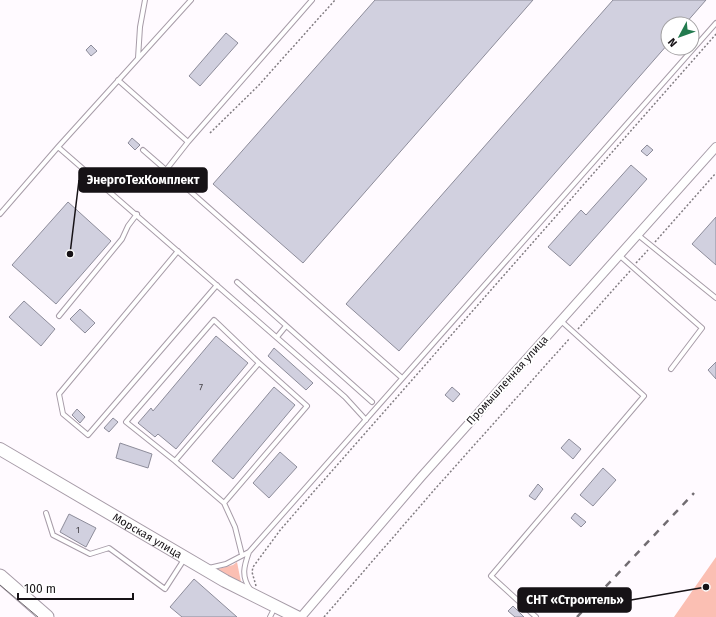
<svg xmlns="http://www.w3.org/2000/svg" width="716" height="617" viewBox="0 0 716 617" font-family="'Fira Sans',sans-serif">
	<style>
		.green { fill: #fbbfb3 }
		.building { fill: #d1d0df; stroke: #8d8c9a }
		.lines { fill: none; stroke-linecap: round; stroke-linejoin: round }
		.lane-casing { stroke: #a79ca8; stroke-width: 6 }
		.street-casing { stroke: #a79ca8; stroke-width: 10 }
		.secondary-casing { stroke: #a79ca8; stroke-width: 14 }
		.primary-casing { stroke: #a79ca8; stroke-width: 15 }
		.path { stroke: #827d82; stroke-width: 1.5; stroke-dasharray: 2 2; stroke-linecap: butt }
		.lane { stroke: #fff; stroke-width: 4 }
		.street { stroke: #fff; stroke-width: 8 }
		.secondary { stroke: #fff; stroke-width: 12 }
		.primary { stroke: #fff; stroke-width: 13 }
		.tram { stroke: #716c71; stroke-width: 1 }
		.rail { stroke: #716c71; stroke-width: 2.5; stroke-dasharray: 7 7; stroke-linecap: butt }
		.labels { text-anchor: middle; stroke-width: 4; stroke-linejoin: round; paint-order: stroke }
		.number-label { font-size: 9px; fill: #454248 }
		.street-label { font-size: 11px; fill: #161216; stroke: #fff }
		.leader { fill: none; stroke: #161216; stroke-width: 1.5 }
		.callout-dot { fill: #161216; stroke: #fff; stroke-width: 1.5 }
		.callout { fill: #161216; stroke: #161216; stroke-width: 1.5 }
		.callout-label { font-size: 12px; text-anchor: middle; font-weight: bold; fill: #fff }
	</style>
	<rect width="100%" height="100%" fill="#fffaff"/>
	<path class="green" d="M716,557V617H674Z
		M237,562L241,582L240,583L220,572L218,569L233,565Z"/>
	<path class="building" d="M375,0H533L303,263L213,184Z
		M613,0H706L685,24H668V44L399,351L346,304Z
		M226,33L238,43L200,86L189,76Z
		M91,45L97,51L91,56L86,50Z
		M132,138L140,145L135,150L128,143Z
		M647,145L653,150L647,156L641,151Z
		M631,165L647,179L570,266L548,247L581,210L586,215Z
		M68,202L111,241L56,304L12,265Z
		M716,217V265L692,244Z
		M24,301L55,329L41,346L9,317Z
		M80,309L95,323L85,333L70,319Z
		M216,336L248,363L176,449L158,434L155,437L138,423L151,408L153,411Z
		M274,348L313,383L306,390L268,356Z
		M716,362V379L708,370Z
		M274,387L295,405L233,479L212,461Z
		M452,387L460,394L453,402L445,395Z
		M77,409L85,417L80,423L72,415Z
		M113,418L118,422L109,432L104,428Z
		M569,439L581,449L573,459L561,448Z
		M120,443L152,454L148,468L116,458Z
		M280,452L297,467L269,498L253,483Z
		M603,468L616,480L593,506L580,495Z
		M538,484L543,489L535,500L529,496Z
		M575,513L586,522L581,527L571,518Z
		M69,514L96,528L86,547L60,532Z
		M194,579L237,617H182L170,607Z
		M513,606L524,617H515L508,611Z"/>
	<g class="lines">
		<defs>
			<path id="lane" d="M138,58L140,27L145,0
				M118,80L188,142L312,0
				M188,142L166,170L402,378
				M58,147L345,397L366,420
				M143,150L166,170
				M0,214L58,147L191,0
				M638,235L716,298
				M178,251L59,394L63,414L88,435L217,285
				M619,255L702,328L671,369
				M237,282L372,402
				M59,316L122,239L128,226L137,214
				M277,337L286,326
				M175,461L126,422L214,320L259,363L307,406L224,503
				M46,513L53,535L90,554L109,548L165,589L185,558
				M249,552C244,566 241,576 250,589
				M242,555L235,527L224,503L175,461L259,363
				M209,568L226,564L249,552L716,23
				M270,617L275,607
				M536,617L491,576L644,396L560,320"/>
			<path id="street" d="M301,617L421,477L716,147"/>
			<g id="secondary">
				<path id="s1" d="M0,449L225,581L297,617"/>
			</g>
			<path id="primary" d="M0,576L47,617"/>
		</defs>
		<use href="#lane" class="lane-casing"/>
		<use href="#street" class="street-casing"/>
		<use href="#secondary" class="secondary-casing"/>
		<use href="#primary" class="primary-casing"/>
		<path class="path" d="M210,133L258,86L335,0
			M655,242L716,173
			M636,263L648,250
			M578,329L630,271
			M256,586L252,572L253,567L281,529L716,34
			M324,617L435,489L570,338"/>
		<use href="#lane" class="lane"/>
		<use href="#street" class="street"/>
		<use href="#secondary" class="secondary"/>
		<use href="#primary" class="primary"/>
		<path class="tram" d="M0,585L38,617"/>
		<path class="rail" d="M577,617L694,493"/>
	</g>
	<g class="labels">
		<g class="number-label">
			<text x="201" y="390">7</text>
			<text x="78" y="533">1</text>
		</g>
		<g class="street-label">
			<text transform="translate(507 380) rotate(-48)" y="4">Промышленная улица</text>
			<text dy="4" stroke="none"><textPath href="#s1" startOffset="171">Морская улица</textPath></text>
		</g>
	</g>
	<path class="leader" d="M70 254L79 180M706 587L631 600"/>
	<g class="callout-dot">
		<circle cx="70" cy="254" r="4"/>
		<circle cx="706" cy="587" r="4"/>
	</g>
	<g class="callout">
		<rect x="79" y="168" width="128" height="24" rx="4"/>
		<rect x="518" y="588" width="113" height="24" rx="4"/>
	</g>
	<g class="callout-label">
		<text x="143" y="184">ЭнергоТехКомплект</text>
		<text x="575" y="604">СНТ «Строитель»</text>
	</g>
	<g transform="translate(680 36) rotate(229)"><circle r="19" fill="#ffffff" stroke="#a2a0a2"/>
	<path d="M0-3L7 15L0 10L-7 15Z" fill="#237b4f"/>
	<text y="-6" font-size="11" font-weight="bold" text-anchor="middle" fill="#161216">N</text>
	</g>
	<path d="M18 593v6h115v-6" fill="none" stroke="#161216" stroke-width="2"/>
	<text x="24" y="593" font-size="12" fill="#161216" stroke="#ffffff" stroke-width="3" paint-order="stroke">100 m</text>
</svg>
